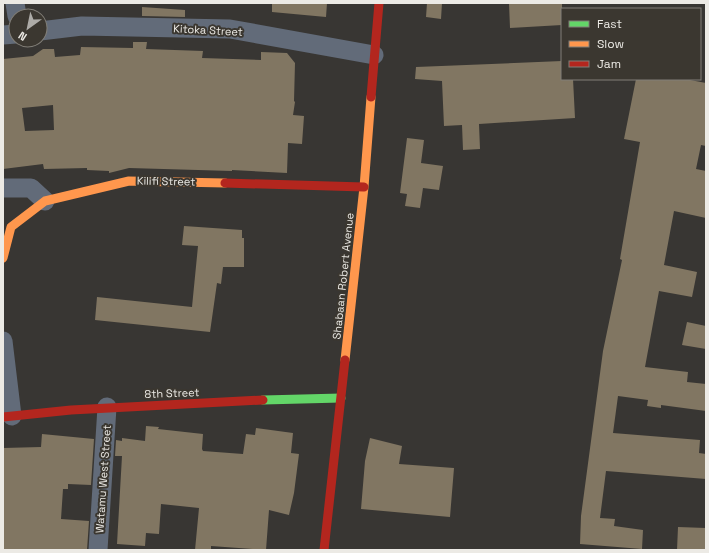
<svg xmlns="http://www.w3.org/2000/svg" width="709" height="553" viewBox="0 0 709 553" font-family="'Space Grotesk',sans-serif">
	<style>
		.building { fill: #817662; fill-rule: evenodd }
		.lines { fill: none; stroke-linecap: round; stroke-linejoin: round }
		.street { stroke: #626b79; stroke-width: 19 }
		.fast { stroke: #63d668; stroke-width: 9 }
		.slow { stroke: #ff974d; stroke-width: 9 }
		.jam { stroke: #b3261e; stroke-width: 9 }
		.labels { text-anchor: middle; stroke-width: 4; stroke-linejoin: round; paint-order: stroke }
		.street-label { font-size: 11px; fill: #eceae5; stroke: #3b3730 }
	</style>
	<rect width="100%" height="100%" fill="#383633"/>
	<path class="building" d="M272,3H327L326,17L272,12Z
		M427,3H442L441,19L426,17Z
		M509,3H562V25L510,28Z
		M142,7L185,10V17L142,16Z
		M133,42H147L146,49L203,51L202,58L261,60V52L287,53L295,63L294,101L295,102L293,115L304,116L302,144L288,143L287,173L232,170V171L129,168L109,173V171L87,170V168L44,169L43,164L3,169V59L33,56L43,49H54L55,57L80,55L81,47L133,48ZM53,105L54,130L25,131L22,108Z
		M562,61V79H573L575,118L479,124L480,149L463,150L462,125L444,126L442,81L415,79L416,67Z
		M636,79H685L706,83V146L701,145L696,169L706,171V218L674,211L664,265L697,272L692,297L659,291L645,367L688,372L687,382L706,384V411L661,405V408L647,406L648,400L618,396L613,433L700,440L699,453L706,454V479L606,471L600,518L615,519L614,526L643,530L642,549L580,544L581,516L603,351L622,260L620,259L640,142L624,139Z
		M407,138L424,140L421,163L443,166L439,190L423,188L420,208L405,206L407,194L400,193Z
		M184,226L242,230V238H244V267H223L221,284L217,283L210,332L95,320L97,297L192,307L198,246L182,245Z
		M687,322L706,326V349L682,345Z
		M146,426L159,427L158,429L203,434L202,449L203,451L243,454L246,434L255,435L256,428L293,433L291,453L299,454L294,493L289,515L269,510L266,550L211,546V550H195L199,508L161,504L159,534L146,533L145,546L117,544L122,456H115L116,440L122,441V438L145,441Z
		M42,434L94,439L91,485L68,484V489H63L61,519L89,521L87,550H3V448L41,447Z
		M370,438L402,446L399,464L454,468L450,517L361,509L365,461Z
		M678,527L706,528V550H677Z"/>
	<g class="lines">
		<path class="street" d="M15,3L17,16
			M40,31L82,26L230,29L374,55
			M3,35L16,34
			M3,188H31L45,201
			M3,341L12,416
			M98,550L107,407"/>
		<path class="fast" d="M263,400L341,398"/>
		<path class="slow" d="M3,258L11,227L45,201L129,181L225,183
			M345,360L364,187L371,97"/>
		<path class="jam" d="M371,97L379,3
			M225,183L364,187
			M3,417L71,410L263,400
			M324,550L345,360"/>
	</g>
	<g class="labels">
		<g class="street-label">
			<text transform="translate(208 30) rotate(3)" y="4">Kitoka Street</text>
			<text transform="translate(166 181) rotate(1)" y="4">Kilifi Street</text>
			<text transform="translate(343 276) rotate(-84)" y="4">Shabaan Robert Avenue</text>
			<text transform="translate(172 393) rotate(-2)" y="4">8th Street</text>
			<text transform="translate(103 479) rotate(-86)" y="4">Watamu West Street</text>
		</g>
	</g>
	<rect width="709" height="553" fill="none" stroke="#eceae5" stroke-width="8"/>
	<rect x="561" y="8" width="140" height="72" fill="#3b3730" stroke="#827f78"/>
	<rect x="569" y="21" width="20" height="6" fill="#63d668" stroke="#827f78"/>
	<text x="597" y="28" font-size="12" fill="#eceae5">Fast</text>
	<rect x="569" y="41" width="20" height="6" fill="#ff974d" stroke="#827f78"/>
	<text x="597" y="48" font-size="12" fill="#eceae5">Slow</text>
	<rect x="569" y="61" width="20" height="6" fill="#b3261e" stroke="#827f78"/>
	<text x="597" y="68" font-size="12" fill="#eceae5">Jam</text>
	<g transform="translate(28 28) rotate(213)"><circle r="19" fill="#3b3730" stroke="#827f78"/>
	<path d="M0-3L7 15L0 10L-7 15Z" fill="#adaba7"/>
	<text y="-6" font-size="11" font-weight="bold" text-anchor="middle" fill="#eceae5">N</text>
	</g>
</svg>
